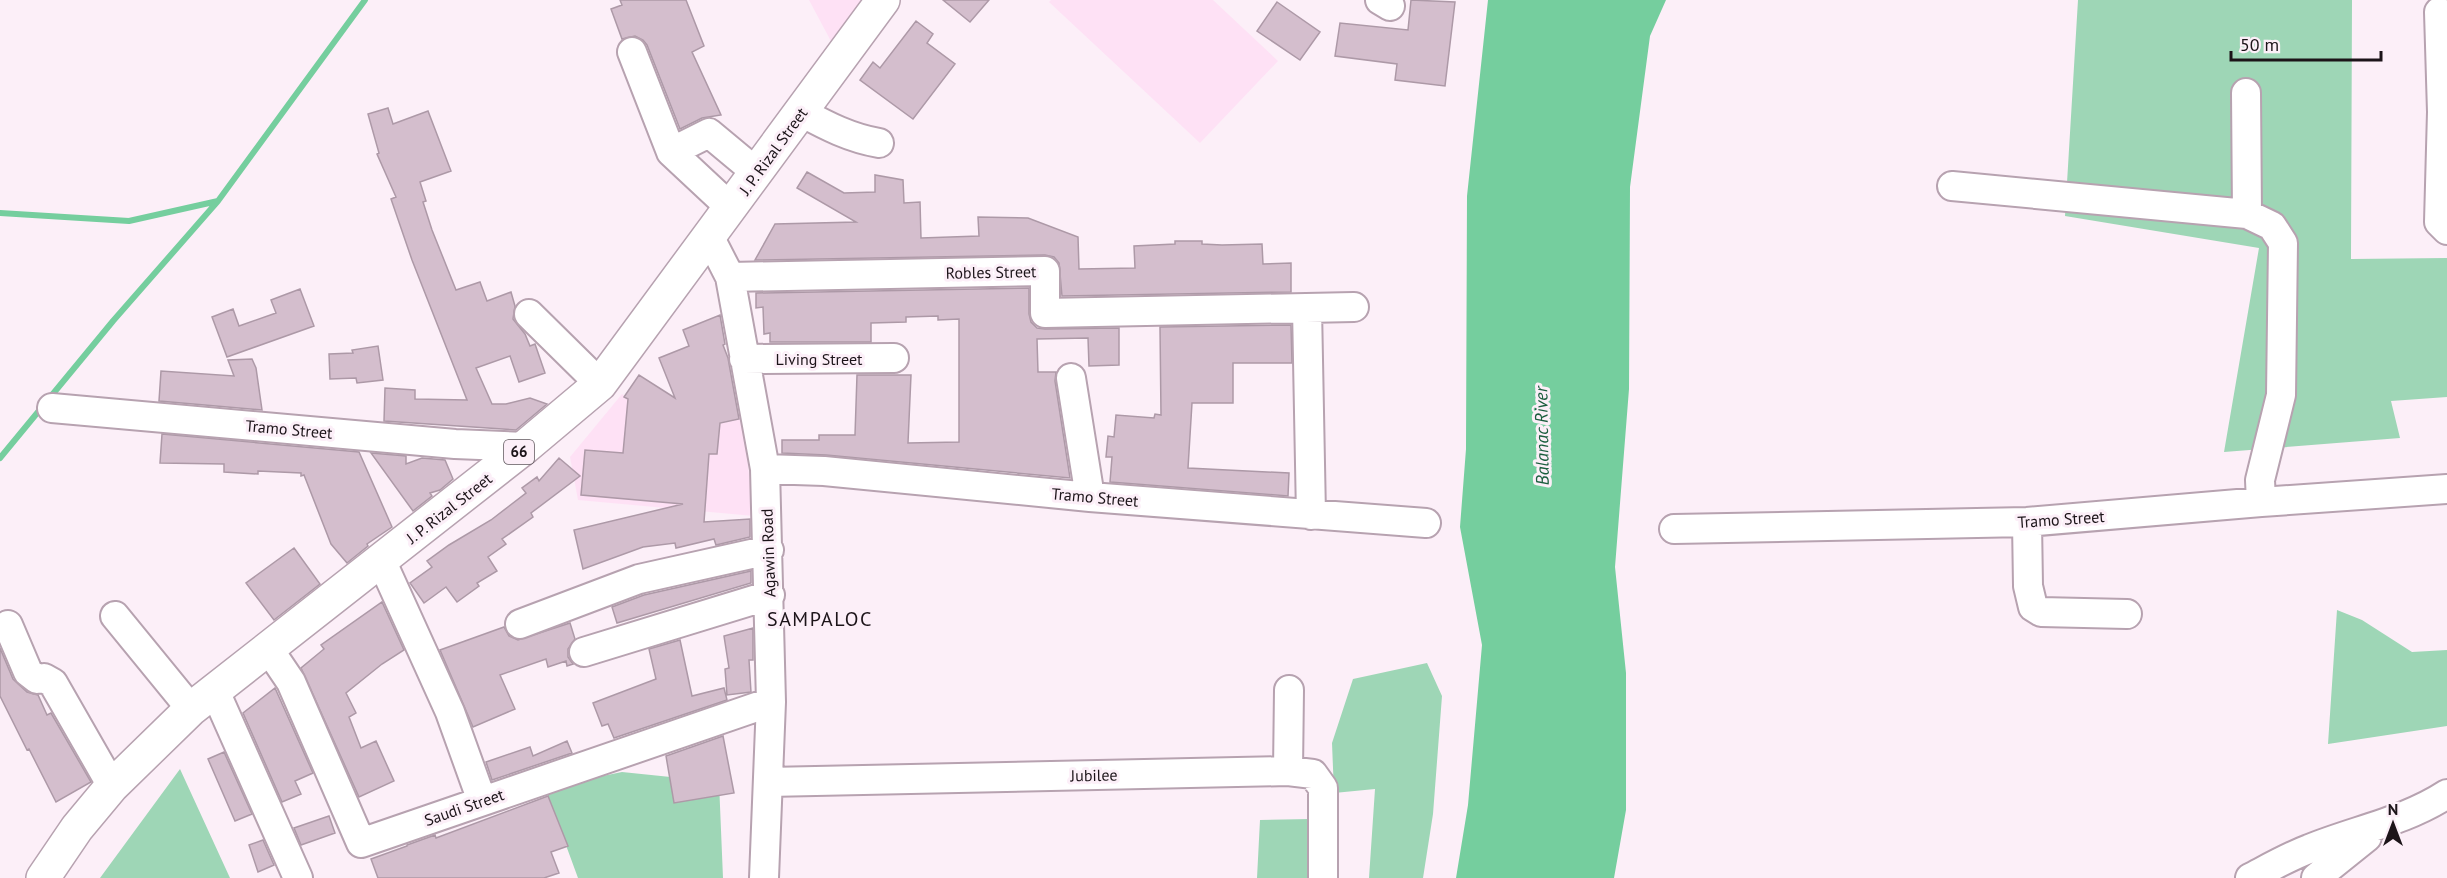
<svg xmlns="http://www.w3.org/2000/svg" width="2447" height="878" viewBox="0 0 2447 878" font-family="'PT Sans',sans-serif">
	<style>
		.built { fill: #fee1f5 }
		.green { fill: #9ed6b6 }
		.water { fill: #75ce9e }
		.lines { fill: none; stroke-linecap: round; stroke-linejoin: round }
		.stream { stroke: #75ce9e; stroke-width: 6 }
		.building { fill: #d4becd; stroke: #ad99a7; stroke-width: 1.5 }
		.minor-casing { stroke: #b7a2b0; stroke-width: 32 }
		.major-casing { stroke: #b7a2b0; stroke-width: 36 }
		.minor { stroke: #fff; stroke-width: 28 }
		.major { stroke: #fff; stroke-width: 33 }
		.labels { text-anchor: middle; stroke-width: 6; stroke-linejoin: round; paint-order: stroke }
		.shield { fill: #fceff8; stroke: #5f565c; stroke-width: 1.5 }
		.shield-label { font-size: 15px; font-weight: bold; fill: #1c1419 }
		.street-label { font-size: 16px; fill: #1c1419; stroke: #fceff8 }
		.water-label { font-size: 18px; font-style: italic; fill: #1a5d3d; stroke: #fceff8 }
		.quarter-label { font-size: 20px; letter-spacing: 1.5px; fill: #1c1419; stroke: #fceff8 }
	</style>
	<rect width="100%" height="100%" fill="#fceff8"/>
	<path class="built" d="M809,0H867L833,45Z
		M1051,0H1213L1278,61L1200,143L1049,2Z
		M622,394L659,419L742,415L754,516L578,500L570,457Z"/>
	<path class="green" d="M2078,0H2352L2351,259L2447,258V397L2391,401L2400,438L2224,452L2259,248L2065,216Z
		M2337,610L2362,620L2412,652L2447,650V726L2328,744Z
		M1427,663L1442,696L1433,814L1423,878H1369L1375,789L1334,793L1332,743L1353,679Z
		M180,769L230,878H100Z
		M622,772L719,782L723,878H578L545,788Z
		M1310,819L1327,878H1257L1260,820Z"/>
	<path class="water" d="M1488,0H1666L1650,36L1630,187L1629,389L1615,567L1626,673V810L1614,878H1456L1468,805L1482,645L1460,527L1466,449L1467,196Z"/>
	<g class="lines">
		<path class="stream" d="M0,213L129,221L218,201L365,0
			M0,458L113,321L218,201"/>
	</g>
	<path class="building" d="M620,0H686L704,46L692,52L721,115L702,118L680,129L647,45L643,40L635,36L622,39L611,9L622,5Z
		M943,0H989L970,22Z
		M1411,0L1455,2L1445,86L1395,80L1397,64L1335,56L1340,23L1408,30Z
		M1277,2L1320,32L1300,60L1257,31Z
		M916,21L933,34L927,43L955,64L913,119L860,80L873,62L880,68Z
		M388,108L393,124L428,111L451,171L420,182L426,201L423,202L432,230L456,290L480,282L487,301L511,292L515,306L513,319L525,334L530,346L535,344L545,373L519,382L510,356L476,368L492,404H506L530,398L547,404L516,430L384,421L385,388L415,390V399L467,400L412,260L391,199L396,197L377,154L379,153L368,114Z
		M807,172L844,193L875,192V175L903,180L904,203L920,202L921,238L979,236L978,217L1028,218L1078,237L1079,269L1135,268L1134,246L1175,244V241H1202V244L1222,245L1262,244L1263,264L1291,263V292L1062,296L1059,263L1054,257L1045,255L755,260L775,224L856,222L797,188Z
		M1029,288V314L1031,322L1037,328L1045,329L1119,328V365L1089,366L1088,338L1037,339L1038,372H1056L1055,381L1070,478L826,455L782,453V440H819V435H855L857,375H911L908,443L959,442V319L938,320V316L906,317V322L871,323V342H770V333L764,334L763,307L756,308V293Z
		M300,289L314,326L227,357L212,317L233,309L239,326L276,313L271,300Z
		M720,315L725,344L723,345L728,358L739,419L720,423L717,454H709L704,522L750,519V537L716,545L714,539L676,548L675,543L643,547L583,569L574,530L683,504L581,495L585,450L623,453L628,399L624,397L639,375L675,398L659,358L689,346L683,330Z
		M1291,325L1292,363H1233V403H1192L1188,468L1289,473L1288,496L1110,482L1112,457H1106L1108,436L1114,437L1116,415L1154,418L1155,414L1161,415L1160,327Z
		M378,346L383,380L357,383L356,378L330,379L329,354L353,353L352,350Z
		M252,359L256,368L262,410L159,401L161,371L234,376L228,360Z
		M162,434L359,452L392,527L367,544L368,546L347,563L331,544L304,475L301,476V473L258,471V474L224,472V464L160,463Z
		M371,453L406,456V464L422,458L445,460L453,479L440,490L430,493L432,496L413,511Z
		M559,458L580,476L531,513L533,517L502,539L506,544L488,557L497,571L477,583L479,586L457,602L446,587L424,603L410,583L432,567L427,561L449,545L491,520L526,493L522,488L537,477L539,481Z
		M294,548L320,584L274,620L246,583Z
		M751,571V583L617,623L612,607L644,595Z
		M382,602L404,650L382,664L346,693L356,713L349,717L361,748L376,741L394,781L359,797L301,668L324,649L321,645Z
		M570,623L575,639L568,649V657L573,664L567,666L566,661L548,667L546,659L500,675L515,709L473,727L440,650L504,627L509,636L518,640Z
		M753,628V660H749L751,692L727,695L725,669L729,668L724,636Z
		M680,640L692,696L724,688L727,700L614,738L608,724L602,726L593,703L656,679L649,649Z
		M0,648L13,679L27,692L38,695L47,715L51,713L91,782L56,802L29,749L27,750L0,696Z
		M275,688L313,773L295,781L301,794L282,802L243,713Z
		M723,736L734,793L674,803L666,756Z
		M567,741L572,753L492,780L486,762L530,747L533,756Z
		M224,752L252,814L235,821L208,759Z
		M548,796L568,846L551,852L559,873L544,878H378L371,859L407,846V845L435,835L436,838Z
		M329,816L335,833L301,845L294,828Z
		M263,840L274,865L258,872L249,845Z"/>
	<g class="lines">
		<defs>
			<path id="minor" d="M1380,0L1390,6
				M2439,12L2442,112L2439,222L2447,230
				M632,52L671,152
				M2246,93L2247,214L2272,226L2283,243L2281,395L2260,480L2261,502
				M801,112C827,126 850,138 879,143
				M1952,186L2247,214
				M731,208L671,152L709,133L757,173
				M709,236L730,277L765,469L771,702L764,878
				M730,277L1045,271V313L1354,307
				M1307,308L1311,515
				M529,314L600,384
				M744,359L894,358
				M1071,378L1090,497
				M52,408L455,444L525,447
				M765,469L824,471L1090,497L1426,523
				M2027,522L2028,586L2033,607L2041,612L2127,614
				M1674,529L2027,522L2261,502L2447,489
				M382,562L450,712L482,801
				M115,616L191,709
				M520,624L639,579L769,550
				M8,625L28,672L37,679L44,678L53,683L112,786
				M268,648L291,682L361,843L771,702
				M584,652L770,595
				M214,689L298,878
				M1288,771L1289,690
				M768,782L1288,771L1313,774L1323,788V878
				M2250,878C2269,868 2288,857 2309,849C2355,830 2404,822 2447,794
				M2316,878L2367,837"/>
			<path id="major" d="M43,878L77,828L112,786L191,709L525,447L600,384L883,0"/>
		</defs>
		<use href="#minor" class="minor-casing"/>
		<use href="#major" class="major-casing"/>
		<use href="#minor" class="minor"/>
		<use href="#major" class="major"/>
	</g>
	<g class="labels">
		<rect class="shield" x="504" y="440" width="30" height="24" rx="4.5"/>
		<g class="shield-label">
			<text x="519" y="457">66</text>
		</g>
		<g class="street-label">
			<text transform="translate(773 151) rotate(-54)" y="6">J. P. Rizal Street</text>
			<text transform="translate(991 272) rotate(-1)" y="6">Robles Street</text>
			<text x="819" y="365">Living Street</text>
			<text transform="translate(289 429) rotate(5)" y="6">Tramo Street</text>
			<text transform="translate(1095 497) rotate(5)" y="6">Tramo Street</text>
			<text transform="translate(449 508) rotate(-38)" y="6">J. P. Rizal Street</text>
			<text transform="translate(2061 519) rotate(-4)" y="6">Tramo Street</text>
			<text transform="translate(768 553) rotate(-92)" y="6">Agawin Road</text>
			<text transform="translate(1094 775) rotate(-1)" y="6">Jubilee</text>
			<text transform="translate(464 807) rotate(-19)" y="6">Saudi Street</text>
		</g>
		<g class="water-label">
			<text transform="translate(1542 436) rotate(-91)" y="6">Balanac River</text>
		</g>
		<g class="quarter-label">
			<text x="820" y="626">SAMPALOC</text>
		</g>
	</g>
	<g transform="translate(2393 824)" stroke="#fceff8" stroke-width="4.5" paint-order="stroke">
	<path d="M0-4.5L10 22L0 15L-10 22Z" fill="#1c1419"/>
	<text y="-9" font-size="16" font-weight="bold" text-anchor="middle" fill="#1c1419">N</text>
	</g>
	<path d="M2231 51v9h150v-9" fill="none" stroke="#1c1419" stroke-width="3"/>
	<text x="2240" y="51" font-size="18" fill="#1c1419" stroke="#fceff8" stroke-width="4.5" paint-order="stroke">50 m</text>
</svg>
